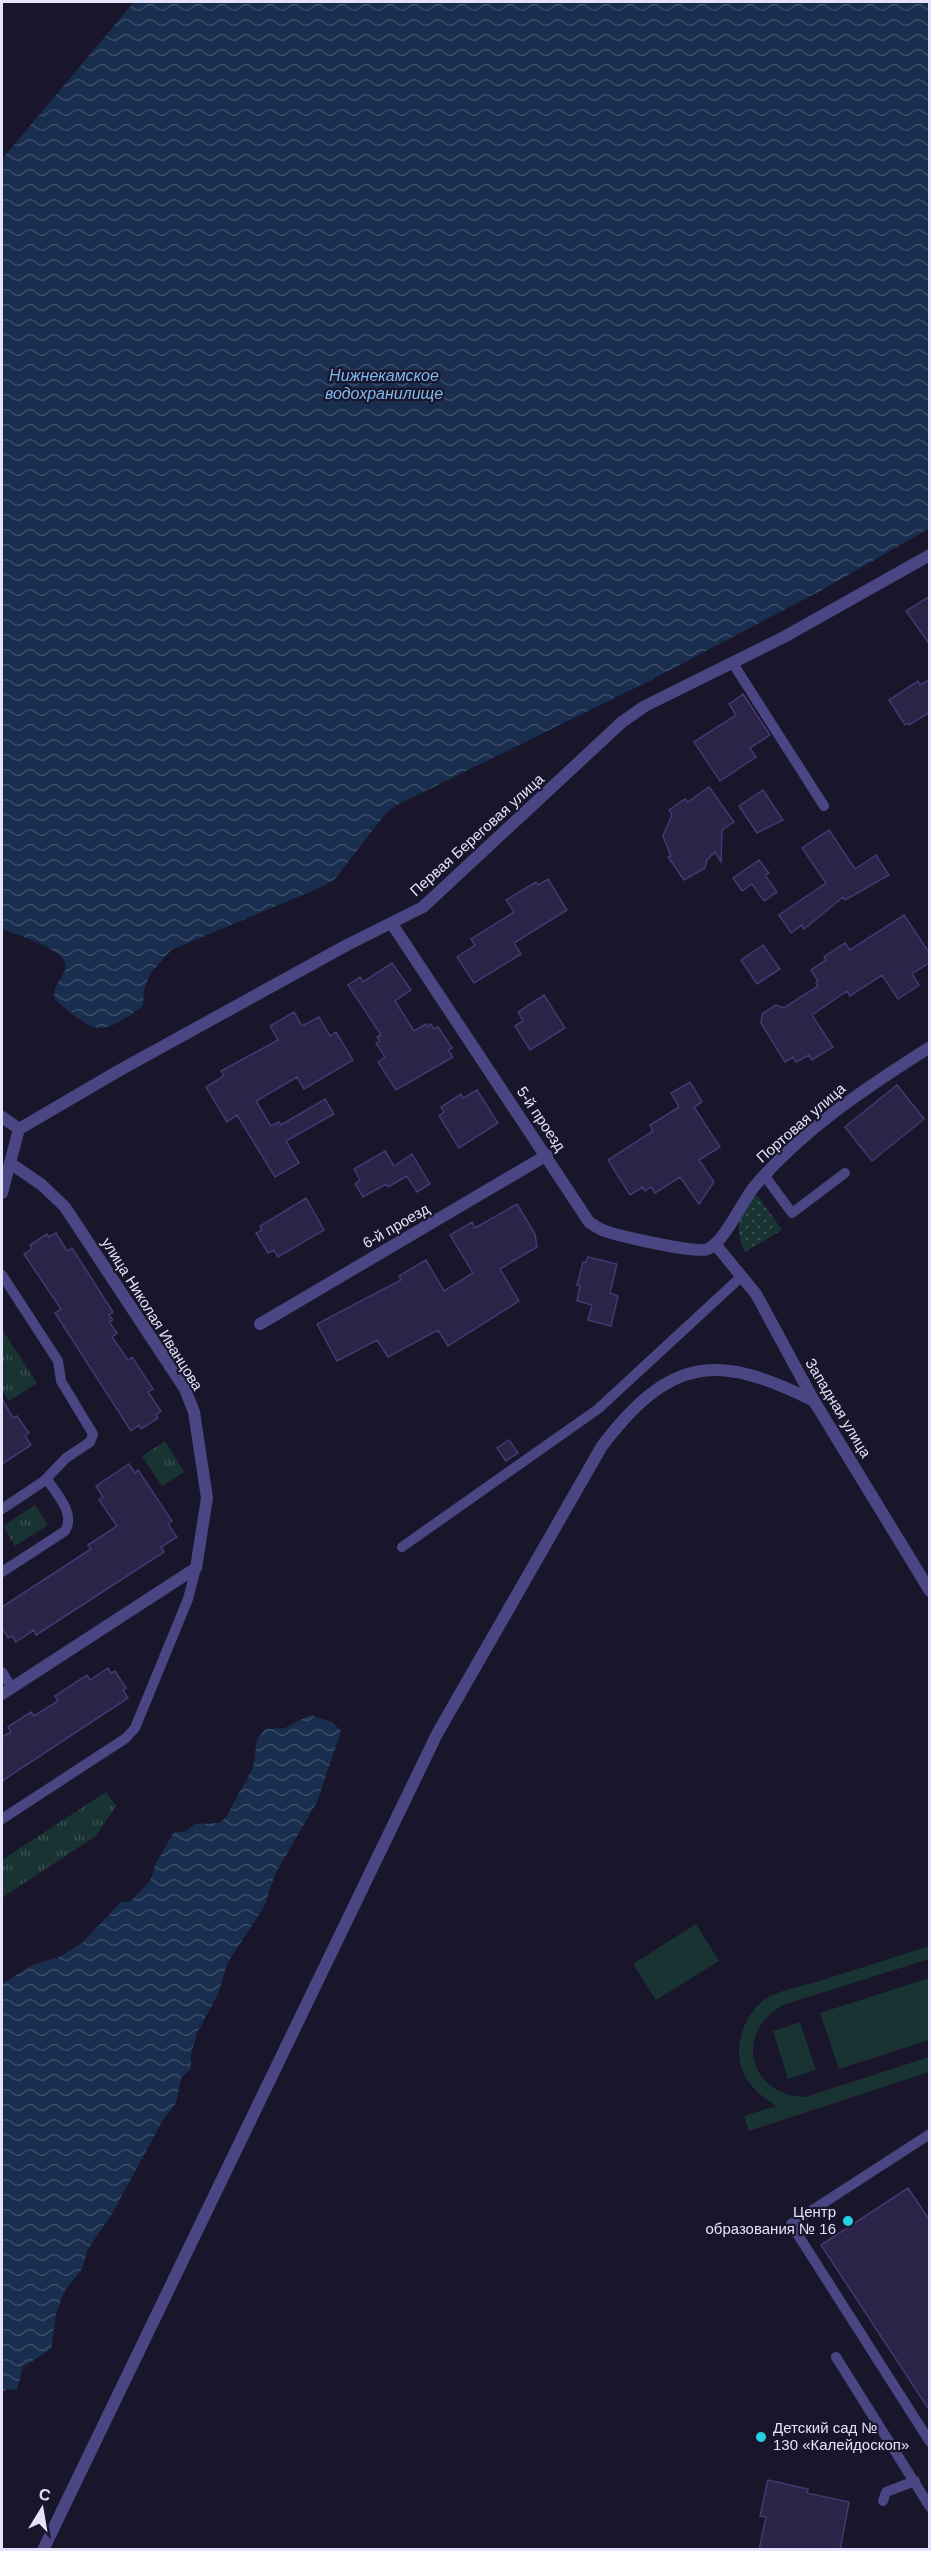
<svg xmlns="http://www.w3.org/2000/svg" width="931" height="2551" viewBox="0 0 931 2551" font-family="Helvetica,sans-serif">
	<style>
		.grass { fill: url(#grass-dots) }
		.park { fill: url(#park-tufts) }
		.pitch { fill: #193332 }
		.water { fill: url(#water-waves) }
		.building { fill: #2b2348; stroke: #443971; stroke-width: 1.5 }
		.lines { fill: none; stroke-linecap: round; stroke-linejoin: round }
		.service { stroke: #494683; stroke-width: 10 }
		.minor { stroke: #494683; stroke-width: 12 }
		.tertiary { stroke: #494683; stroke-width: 12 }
		.poi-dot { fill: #27cfe2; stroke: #19152a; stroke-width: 2 }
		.labels { text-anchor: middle; stroke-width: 4.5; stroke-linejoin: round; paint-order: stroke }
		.street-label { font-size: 15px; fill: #e5e2fb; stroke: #19152a }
		.poi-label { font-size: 15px; fill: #e5e2fb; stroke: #19152a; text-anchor: end }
		.water-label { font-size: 16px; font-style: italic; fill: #7db9ee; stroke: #19152a }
	</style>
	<defs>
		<pattern id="grass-dots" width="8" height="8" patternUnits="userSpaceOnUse" patternTransform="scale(1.5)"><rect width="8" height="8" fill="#193332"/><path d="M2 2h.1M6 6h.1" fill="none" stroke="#3a5051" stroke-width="1.8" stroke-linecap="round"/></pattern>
		<pattern id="park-tufts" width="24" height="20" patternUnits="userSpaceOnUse" patternTransform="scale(1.5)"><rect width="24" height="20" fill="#193332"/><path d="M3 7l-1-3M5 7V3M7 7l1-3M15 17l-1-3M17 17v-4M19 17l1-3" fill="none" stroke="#3a5051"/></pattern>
		<pattern id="water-waves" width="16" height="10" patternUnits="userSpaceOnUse" patternTransform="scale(1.5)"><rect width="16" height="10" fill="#192e4f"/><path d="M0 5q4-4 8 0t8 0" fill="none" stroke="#3a4c69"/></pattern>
	</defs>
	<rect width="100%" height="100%" fill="#19152a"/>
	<path class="grass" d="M757,1195L782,1230L745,1252C733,1229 738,1212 757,1195Z"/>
	<path class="park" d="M2,1329L37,1383L9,1401L2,1390Z
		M165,1441L184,1472L162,1486L142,1456Z
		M35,1505L48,1525L15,1546L3,1526Z
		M106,1792L116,1806L96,1836L3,1897L2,1860Z"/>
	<path class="pitch" d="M696,1924L719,1961L656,2000L633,1964Z
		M929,1946V1959L783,2005C734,2032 748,2095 805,2097L929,2057V2072L749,2131L744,2116L776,2106C757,2094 739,2077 739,2052C739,2032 748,2013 764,2000C778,1990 799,1987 816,1982C854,1970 892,1958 929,1946Z
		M929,1978V2040L839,2069L820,2013Z
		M800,2022L816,2070L788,2079L773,2031Z"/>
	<path class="water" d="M134,2H929L930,528L820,591L649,681L395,806L386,813L335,879L324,886L171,950L150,974L144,990L143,1006C98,1039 96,1033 55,1000C52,985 61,982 65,970C72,950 16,935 2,929V159Z
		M310,1715L332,1722L341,1731L317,1802L275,1874L264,1907L228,1962L218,1994L197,2033L191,2054V2069L181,2078L176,2103L163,2120L113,2212L88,2249L82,2269L64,2292L56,2314L51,2349L23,2367L17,2390L7,2389L2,2392V1984L32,1965L59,1957L82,1943L121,1902H130L150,1881L156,1863L174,1832H185L195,1824L220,1823L226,1817L253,1768L257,1740L265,1729L285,1728Z"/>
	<path class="building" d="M930,596V645L906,611Z
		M930,679V712L909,725L908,723L905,725L889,700L918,681L920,685Z
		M743,694L770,735L750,748L756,757L720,781L694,742L736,715L729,704Z
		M709,787L734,822L722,830L721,862L715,852L707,860L705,868L684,880L668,857L671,856L663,836L672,815L669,810L685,799L688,802Z
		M763,790L783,820L757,833L739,806Z
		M829,830L855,869L876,855L889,875L845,900L843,897L804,929L802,925L791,933L779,915L826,883L802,848Z
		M759,860L769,873L765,875L777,892L764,901L752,884L742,891L733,878Z
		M548,879L567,910L514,943L521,954L474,983L457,957L475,945L471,939L514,912L506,900L536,882L538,885Z
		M904,915L930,954V962L912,974L919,985L898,999L882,975L850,996L847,991L812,1015L833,1047L812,1060L809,1055L796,1062L793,1057L785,1062L761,1023L762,1014L776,1005L784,1008L818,986L816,983L818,981L811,970L826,960L824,957L845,943L850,950Z
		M763,945L780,969L757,984L741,960Z
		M392,963L411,990L395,1001L414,1031L426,1024L428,1027L431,1024L434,1029L438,1027L452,1048L448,1050L453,1057L396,1090L378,1062L385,1057L376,1043L380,1041L377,1037L381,1035L348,985L360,977L363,982Z
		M544,995L565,1028L530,1050L515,1026L523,1021L518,1012Z
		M294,1012L302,1026L319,1017L330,1036L336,1032L353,1060L304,1089L297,1077L256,1101L271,1126L279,1122L281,1125L325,1099L334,1114L286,1141L299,1163L275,1177L237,1115L227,1122L206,1087L224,1076L221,1071L278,1040L270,1026Z
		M690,1082L702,1102L694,1107L720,1147L699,1160L714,1182L699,1204L680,1177L655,1193L651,1187L645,1191L643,1187L630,1195L608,1160L653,1131L650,1125L679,1107L671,1093Z
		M897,1085L924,1119L872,1161L845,1127Z
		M477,1090L498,1123L459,1148L439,1116L444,1112L441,1107L461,1094L463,1098Z
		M385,1151L394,1166L412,1154L430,1184L417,1192L407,1176L388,1187L386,1184L363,1197L355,1184L360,1180L354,1169Z
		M306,1198L324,1230L278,1257L274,1250L268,1253L256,1233L262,1230L260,1226Z
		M517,1204L535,1234L537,1247L500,1269L519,1301L448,1346L438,1330L388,1357L377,1340L337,1361L317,1324L401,1280L399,1276L426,1260L444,1291L473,1273L450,1235L472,1222L475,1228Z
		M56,1233L67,1251L72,1248L113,1312L109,1315L113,1320L109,1322L117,1333L112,1337L128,1360L132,1357L153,1389L148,1392L161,1411L156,1415L158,1418L141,1429L139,1425L131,1431L55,1313L61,1309L24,1254L32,1249L30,1245L47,1234L49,1237Z
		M588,1257L617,1264L610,1293L618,1296L611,1326L588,1320L592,1305L577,1301L580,1286L577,1285L583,1262H586Z
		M2,1399L13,1418L17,1416L29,1433L25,1436L31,1445L2,1464Z
		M509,1440L518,1453L506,1461L497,1448Z
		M129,1464L135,1473L138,1470L172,1521L168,1524L177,1537L161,1547L164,1552L36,1635L34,1630L16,1642L12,1636L8,1638L2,1628V1607L91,1549L88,1545L117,1526L99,1500L103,1497L96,1486Z
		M108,1668L111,1673L115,1671L126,1688L123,1690L128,1698L2,1781V1737L11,1732L8,1727L31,1712L34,1716L58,1701L55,1696L87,1675L90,1680Z
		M908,2188L930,2221V2411L821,2245Z
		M768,2480L808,2489L807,2493L849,2502L840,2550H759L766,2517L760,2516Z"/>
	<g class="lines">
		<path class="service" d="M732,662L824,806
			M764,1175L792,1213L845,1173
			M2,1275L58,1361L61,1381L93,1434L90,1442L66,1458L44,1481L2,1509
			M402,1547L598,1409L742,1276
			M2,1572L65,1531C76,1513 56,1494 47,1479
			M2,1672L12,1688
			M2,1819L126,1738L135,1728L188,1599L196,1568
			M930,2134L791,2224L930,2442
			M836,2357L930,2507
			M883,2501L886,2492L915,2481"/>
		<path class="minor" d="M392,924L589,1222C594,1225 599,1229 605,1231C619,1236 697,1254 708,1249C724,1242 742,1202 754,1187C803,1129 867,1087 930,1047
			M2,1117L19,1129
			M19,1129L120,1070L347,945L423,907L622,722L645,706L784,637L930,555
			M2,1193L19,1129
			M260,1324L547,1155
			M2,1694L196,1568L207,1498L194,1412L185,1389L65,1207L42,1185L10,1163
			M43,2550L437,1734L602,1446C670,1357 716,1352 814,1401"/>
		<path class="tertiary" d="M715,1244L756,1294L814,1401L930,1591"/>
	</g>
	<g class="poi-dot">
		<circle cx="848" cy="2221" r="6"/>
		<circle cx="761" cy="2437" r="6"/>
	</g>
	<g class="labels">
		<g class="street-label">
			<text transform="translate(477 835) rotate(-42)" y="5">Первая Береговая улица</text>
			<text transform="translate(541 1119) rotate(56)" y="5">5-й проезд</text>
			<text transform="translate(801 1123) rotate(-41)" y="5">Портовая улица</text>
			<text transform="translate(396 1226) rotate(-30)" y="5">6-й проезд</text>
			<text transform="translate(152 1314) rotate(58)" y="5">улица Николая Иванцова</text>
			<text transform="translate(838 1408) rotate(59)" y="5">Западная улица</text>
		</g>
		<g class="poi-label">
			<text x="836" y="2217">Центр<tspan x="836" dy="17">образования № 16</tspan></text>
			<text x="773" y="2433" text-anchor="start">Детский сад №<tspan x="773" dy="17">130 «Калейдоскоп»</tspan></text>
		</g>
		<g class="water-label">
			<text x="384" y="381">Нижнекамское<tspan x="384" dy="18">водохранилище</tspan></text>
		</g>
	</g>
	<rect width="931" height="2551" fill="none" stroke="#e5e2fb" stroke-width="6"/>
	<g transform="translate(42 2509) rotate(11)" stroke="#19152a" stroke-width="4.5" paint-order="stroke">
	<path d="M0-4.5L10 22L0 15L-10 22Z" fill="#e5e2fb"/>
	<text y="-9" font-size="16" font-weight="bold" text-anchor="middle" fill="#e5e2fb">С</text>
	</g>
</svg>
